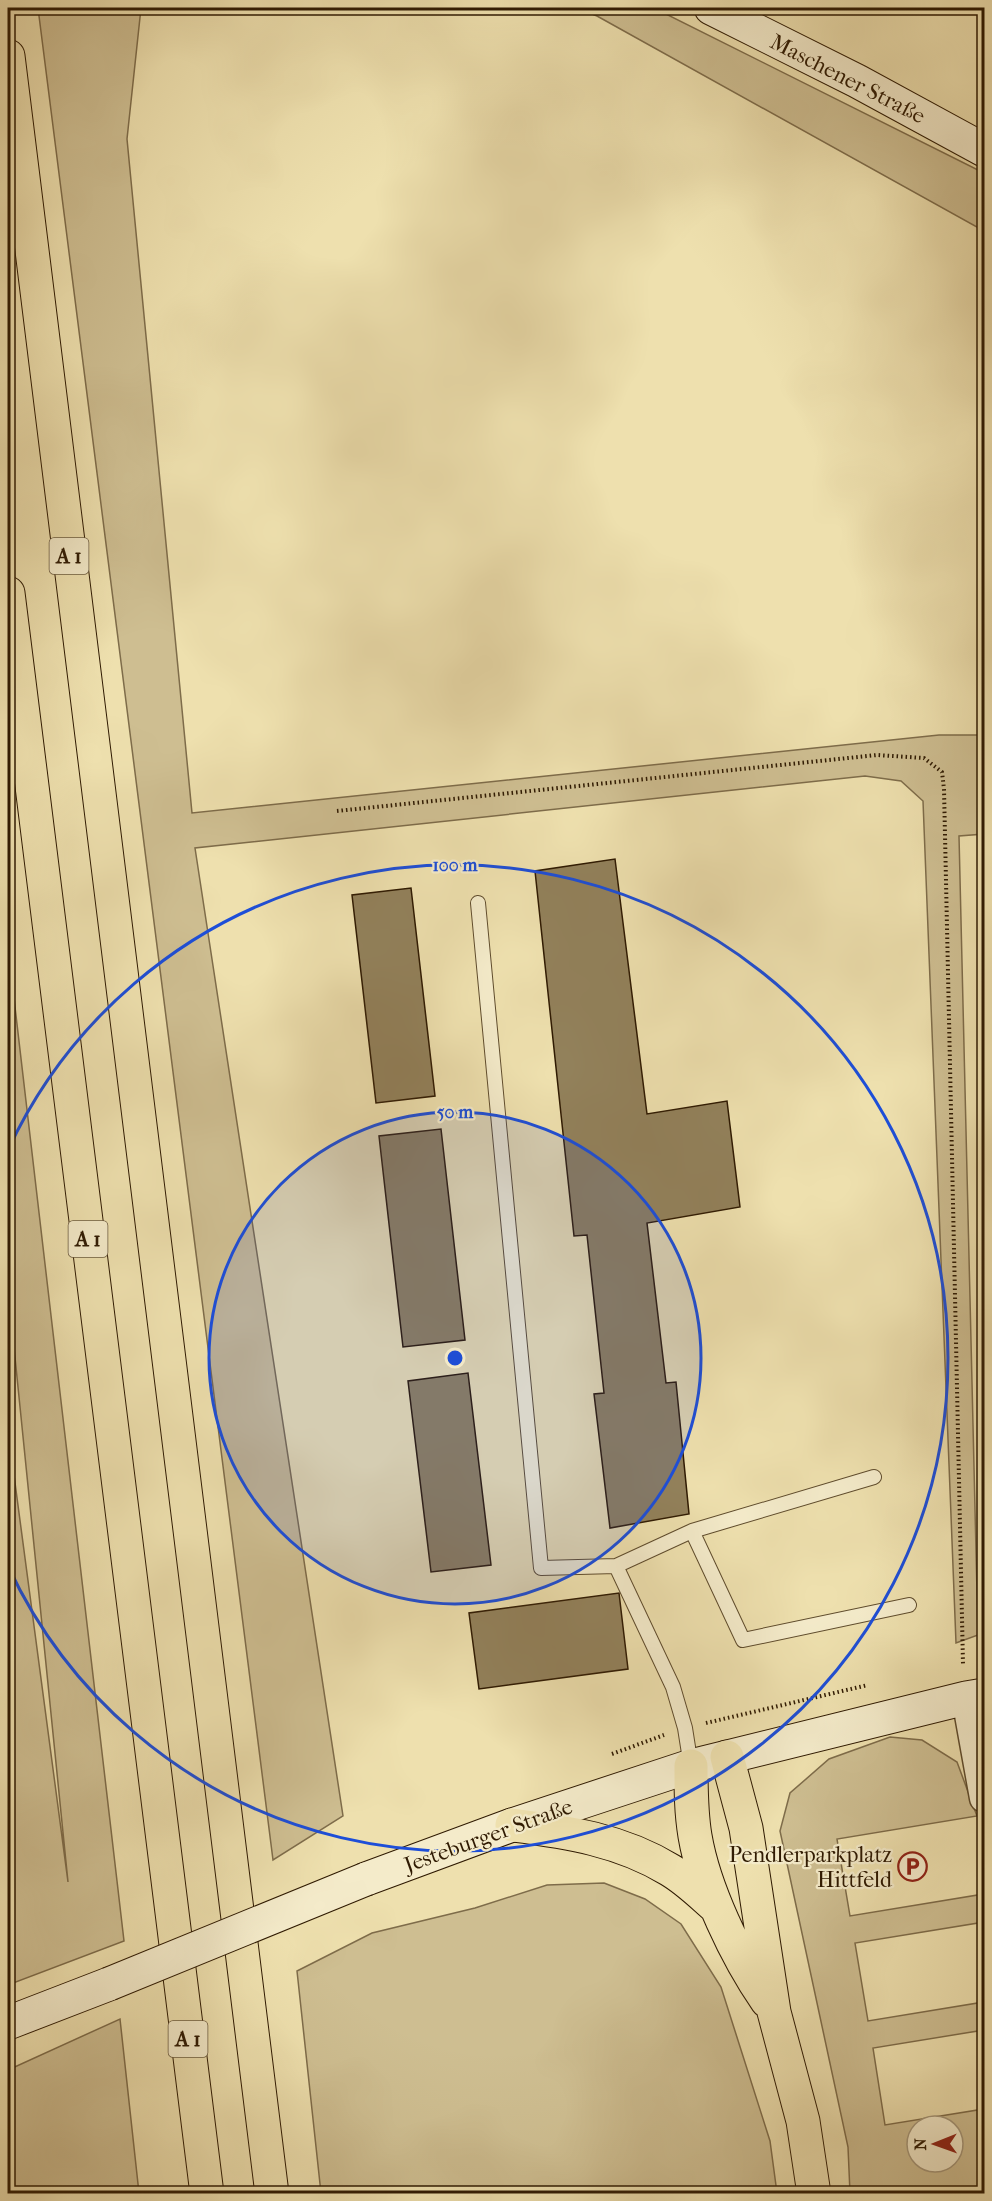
<svg xmlns="http://www.w3.org/2000/svg" width="992" height="2201" viewBox="0 0 992 2201" font-family="'IM FELL French Canon',serif">
	<style>
		.green { fill: #cebe91; stroke: #7e6c4a; stroke-width: 1.5; fill-rule: evenodd }
		.building { fill: #92815b; stroke: #2f1a02; stroke-width: 1.5 }
		.lines { fill: none; stroke-linecap: round; stroke-linejoin: round }
		.service-casing { stroke: #5f4c2d; stroke-width: 16 }
		.minor-casing { stroke: #5f4c2d; stroke-width: 31 }
		.secondary-casing { stroke: #2f1a02; stroke-width: 35 }
		.motorway-casing { stroke: #2f1a02; stroke-width: 35 }
		.path { stroke: #2f1a02; stroke-width: 4; stroke-dasharray: 1.5 3; stroke-linecap: butt }
		.service { stroke: #f4ebca; stroke-width: 14 }
		.minor { stroke: #f4ebca; stroke-width: 28 }
		.secondary { stroke: #f4ebca; stroke-width: 33 }
		.motorway { stroke: #eee0ae; stroke-width: 33 }
		.secondary-bridge-casing { stroke: #2f1a02; stroke-width: 35; stroke-linecap: butt }
		.secondary-bridge { stroke: #f4ebca; stroke-width: 33 }
		.ring { fill: none; stroke: #1d4ed8; stroke-width: 3 }
		.labels { text-anchor: middle; stroke-width: 4.5; stroke-linejoin: round; paint-order: stroke }
		.shield { fill: #f4ebca; stroke: #6a593e; stroke-width: 1.5 }
		.shield-label { font-size: 21px; font-weight: bold; fill: #2f1a02 }
		.street-label { font-size: 22px; fill: #2f1a02; stroke: #f4ebca }
		.poi-label { font-size: 22px; fill: #2f1a02; stroke: #f4ebca; text-anchor: end }
		.centre { fill: #1d4ed8; stroke: #f4ebca; stroke-width: 3 }
		.ring-label { font-size: 18px; text-anchor: middle; font-weight: bold; fill: #1d4ed8; stroke: #f4ebca; stroke-width: 4.5; stroke-linejoin: round; paint-order: stroke }
	</style>
	<rect width="100%" height="100%" fill="#eee0ae"/>
	<filter id="stains"><feTurbulence type="fractalNoise" baseFrequency=".00333" numOctaves="4"/><feColorMatrix values="0 0 0 0 .2 0 0 0 0 .09 0 0 0 0 .02 0 0 0 .5 -.17"/></filter>
	<radialGradient id="worn" r=".72"><stop offset=".6" stop-color="#630" stop-opacity="0"/><stop offset="1" stop-color="#630" stop-opacity=".3"/></radialGradient>
	<path class="green" d="M38,8H141L127,139L192,813L939,735H984V834L959,836L978,1635L956,1643L923,801L901,781L865,776L195,848L343,1816L273,1860Z
		M577,8H654L984,173V231L597,16Z
		M8,947L124,1941L8,1985V1430L68,1882L8,1288Z
		M890,1737L922,1740L957,1762L977,1816L837,1839L850,1916L984,1894V1922L855,1943L868,2021L984,2002V2030L873,2048L885,2125L984,2109V2193H850L848,2147L780,1831L790,1793L829,1759ZM917,2126H953V2162H917Z
		M604,1883L645,1899L681,1924L721,1987L770,2141L777,2193H321L297,1971L372,1933L475,1908L547,1885Z
		M120,2019L139,2193H8V2070Z"/>
	<path class="building" d="M615,859L647,1114L727,1101L740,1207L647,1223L666,1383L676,1382L689,1514L610,1528L594,1394L604,1393L587,1235L574,1236L535,871Z
		M411,888L435,1096L376,1103L352,895Z
		M441,1129L465,1340L403,1347L379,1136Z
		M468,1373L491,1565L431,1572L408,1381Z
		M619,1593L628,1669L479,1689L469,1613Z"/>
	<g class="lines">
		<defs>
			<path id="service" d="M478,903L541,1568L616,1566L673,1687L685,1728L691,1766
				M692,1531L874,1477
				M616,1566L692,1531L743,1640L909,1605"/>
			<path id="minor" d="M966,1698L984,1798"/>
			<path id="secondary" d="M711,8L857,81L984,150
				M366,1879L512,1825L691,1766L966,1698L984,1695
				M8,2023L109,1984"/>
			<path id="motorway" d="M8,56L272,2194
				M8,593L207,2194
				M727,1757L746,1828L774,2012L803,2121L814,2194
				M691,1766C691,1790 691,1812 695,1836C704,1889 736,1956 767,2001
				M512,1825C568,1832 621,1840 670,1870C687,1880 702,1895 717,1908"/>
		</defs>
		<use href="#service" class="service-casing"/>
		<use href="#minor" class="minor-casing"/>
		<use href="#secondary" class="secondary-casing"/>
		<use href="#motorway" class="motorway-casing"/>
		<path class="path" d="M337,811L877,755L924,758L942,772L944,789L963,1664
			M706,1723L868,1685
			M612,1754L664,1735"/>
		<use href="#service" class="service"/>
		<use href="#minor" class="minor"/>
		<use href="#secondary" class="secondary"/>
		<use href="#motorway" class="motorway"/>
		<defs>
			<path id="secondary-bridge" d="M109,1984L366,1879"/>
		</defs>
		<use href="#secondary-bridge" class="secondary-bridge-casing"/>
		<use href="#secondary-bridge" class="secondary-bridge"/>
	</g>
	<circle cx="455" cy="1358" r="246" fill="#1d4ed8" fill-opacity=".12"/>
	<g class="ring">
		<circle cx="455" cy="1358" r="246"/>
		<path d="M8 1150A493 493 0 1 1 8 1566"/>
	</g>
	<defs>
		<symbol id="parking-ring" viewBox="-11 -11 22 22"><circle r="9.5" fill="#f4ebca" stroke="#8f2418" stroke-width="1.5"/><path d="M-3.5-5.5H1a3.5 3.5 0 0 1 0 7H-1V5.5H-3.5ZM-1-3.4V-.6H.8a1.4 1.4 0 0 0 0-2.8Z" fill="#8f2418"/></symbol>
	</defs>
	<g fill-rule="evenodd">
		<use href="#parking-ring" x="896" y="1850" width="33" height="33"/>
	</g>
	<g class="labels">
		<g class="shield">
			<rect x="49.5" y="538" width="39" height="36" rx="4.5"/>
			<rect x="68.5" y="1221" width="39" height="36" rx="4.5"/>
			<rect x="168.5" y="2021" width="39" height="36" rx="4.5"/>
		</g>
		<g class="shield-label">
			<text x="69" y="563">A 1</text>
			<text x="88" y="1246">A 1</text>
			<text x="188" y="2046">A 1</text>
		</g>
		<g class="street-label">
			<text transform="translate(848 78) rotate(27)" y="8">Maschener Straße</text>
			<text transform="translate(488 1835) rotate(-20)" y="8">Jesteburger Straße</text>
		</g>
		<g class="poi-label">
			<text x="892" y="1862">Pendlerparkplatz<tspan x="892" dy="25">Hittfeld</tspan></text>
		</g>
	</g>
	<circle cx="455" cy="1358" r="9" class="centre"/>
	<g class="ring-label">
		<text x="455" y="871">100 m</text>
		<text x="455" y="1118">50 m</text>
	</g>
	<rect width="992" height="2201" fill="none" stroke="#eee0ae" stroke-width="30"/>
	<rect x="9" y="9" width="974" height="2183" fill="none" stroke="#2f1a02" stroke-width="3"/>
	<rect x="15" y="15" width="962" height="2171" fill="none" stroke="#2f1a02" stroke-width="1.5"/>
	<g transform="translate(935 2144) rotate(269)"><circle r="28" fill="#f4ebca" stroke="#a5977a" stroke-width="1.5"/>
	<path d="M0-4.5L10 22L0 15L-10 22Z" fill="#8f2418"/>
	<text y="-9" font-size="16" font-weight="bold" text-anchor="middle" fill="#2f1a02">N</text>
	</g>
	<rect width="100%" height="100%" filter="url(#stains)"/>
	<rect width="100%" height="100%" fill="url(#worn)"/>
</svg>
